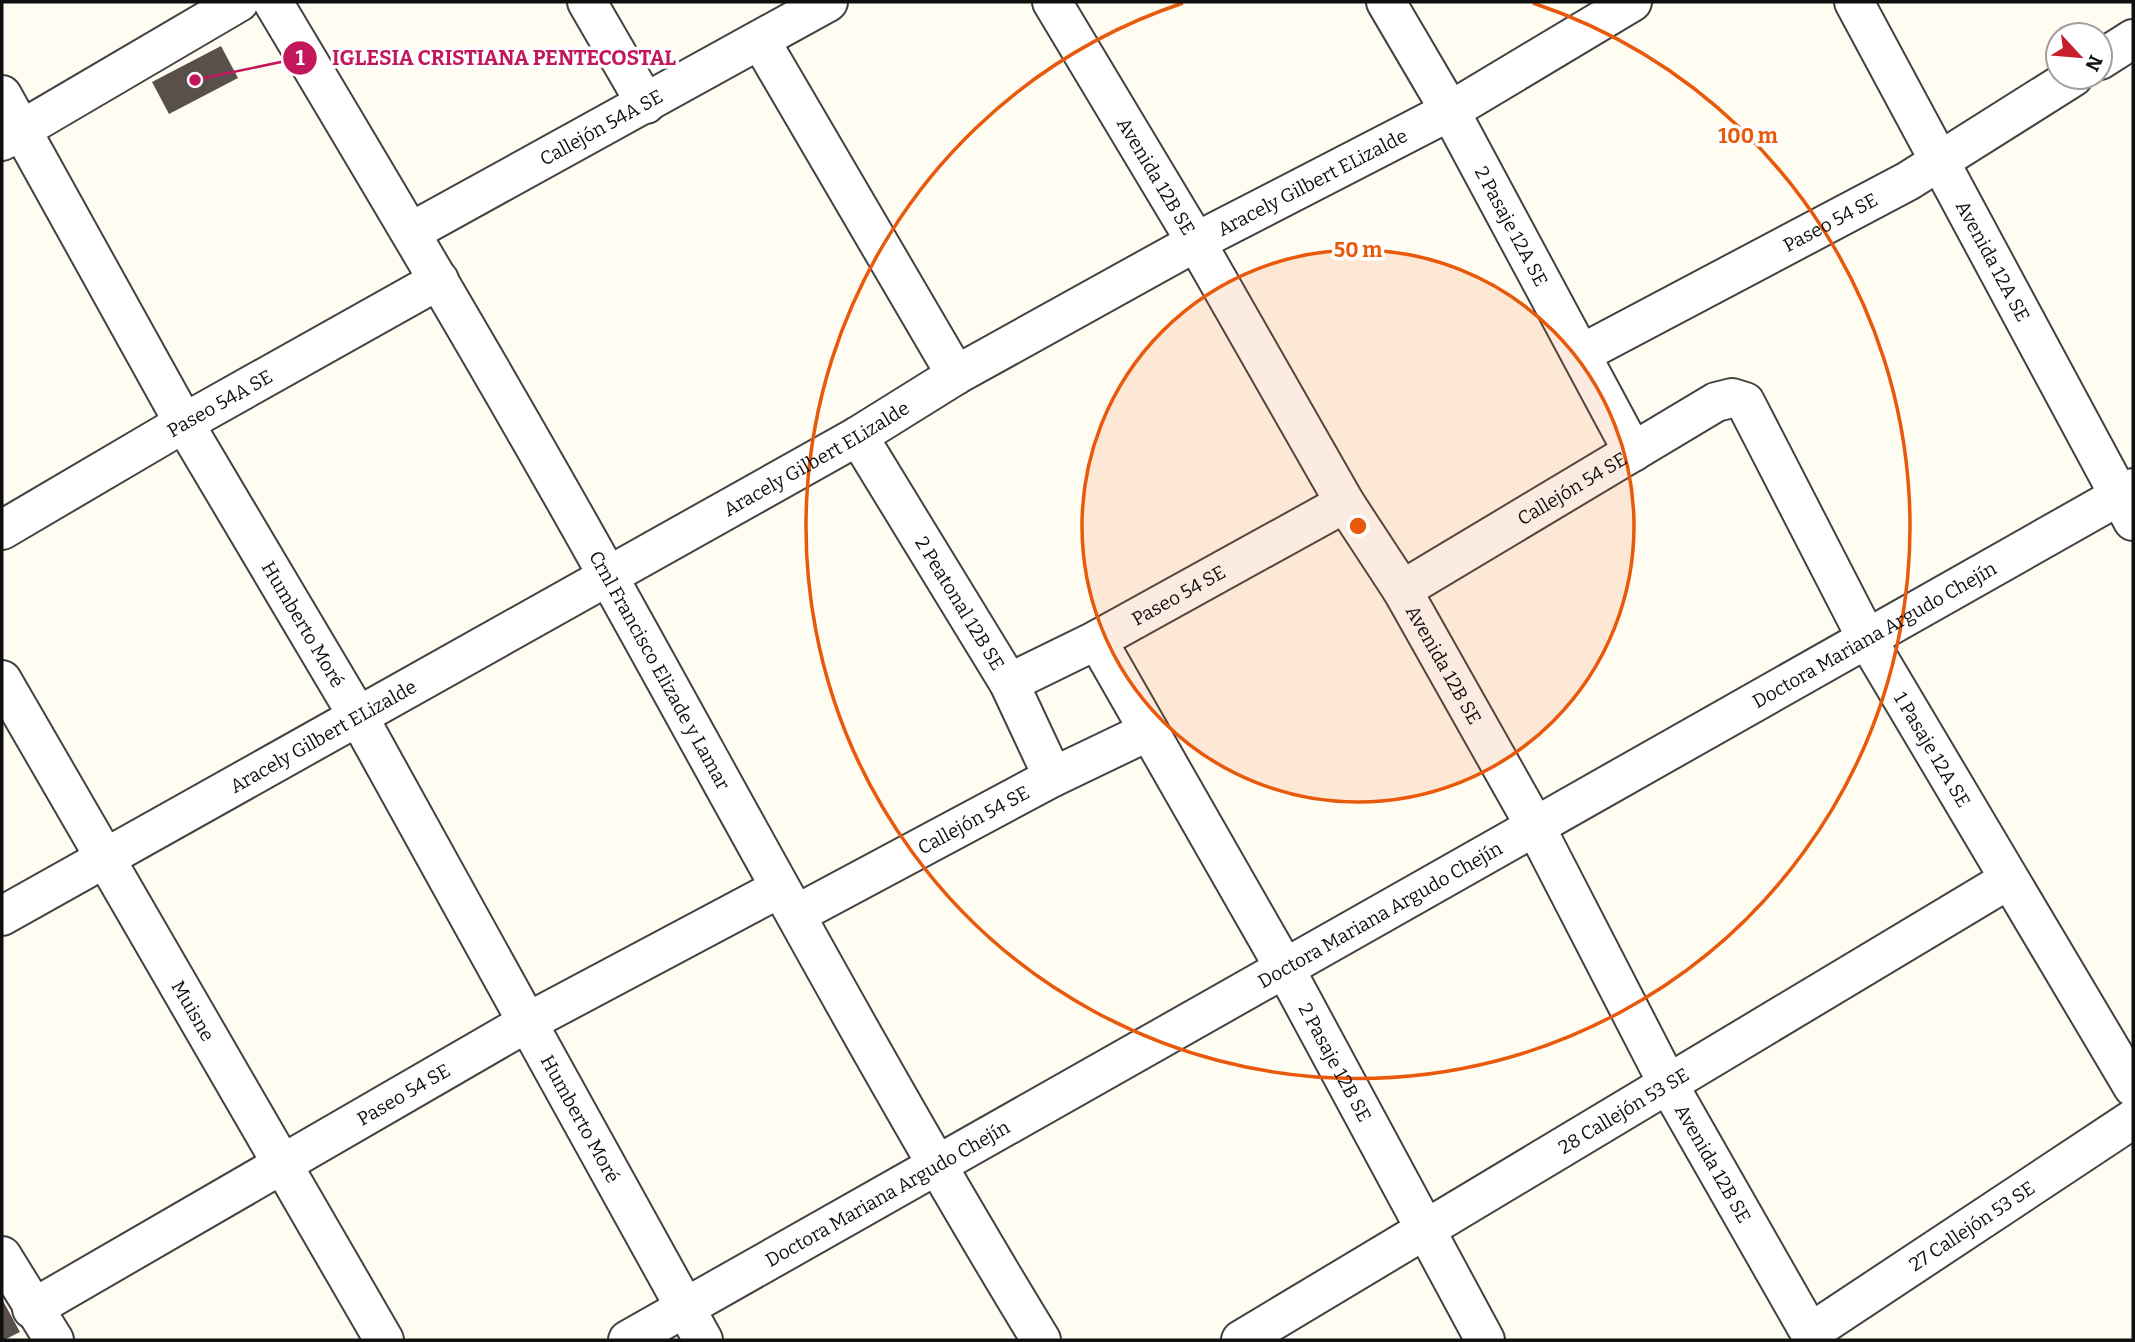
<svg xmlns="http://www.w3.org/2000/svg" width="2135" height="1342" viewBox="0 0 2135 1342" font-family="Bitter,serif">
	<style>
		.building { fill: #59504b }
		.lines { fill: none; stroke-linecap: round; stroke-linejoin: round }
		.minor-casing { stroke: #424242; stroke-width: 42 }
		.minor { stroke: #fff; stroke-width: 38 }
		.ring { fill: none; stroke: #e8590c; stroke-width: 3.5 }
		.labels { text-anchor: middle; stroke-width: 7; stroke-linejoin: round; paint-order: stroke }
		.street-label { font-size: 19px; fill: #0f0f0f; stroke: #fff }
		.centre { fill: #e8590c; stroke: #fff; stroke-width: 3.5 }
		.ring-label { font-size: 21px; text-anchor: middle; font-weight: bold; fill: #e8590c; stroke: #fff; stroke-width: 7; stroke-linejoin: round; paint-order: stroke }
		.leader { fill: none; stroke: #c2185b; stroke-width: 2.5 }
		.callout-dot { fill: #c2185b; stroke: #fff; stroke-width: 2.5 }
		.mark-label { font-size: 21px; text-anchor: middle; font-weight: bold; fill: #fff }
		.callout-label { font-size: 21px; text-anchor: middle; font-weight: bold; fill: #c2185b; stroke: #fff; stroke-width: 7; stroke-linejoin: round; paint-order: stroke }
	</style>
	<rect width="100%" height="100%" fill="#fffcf2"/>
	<path class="building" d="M221,46L238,78L169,114L152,82Z
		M2,1299L20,1332L4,1340H2Z"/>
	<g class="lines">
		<defs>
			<g id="minor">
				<path id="s1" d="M273,2C387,193 501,384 609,578C751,833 889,1091 1041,1340"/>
				<path d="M587,2L646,104"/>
				<path id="s2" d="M1052,2L1196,242L1345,503L1402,590L1535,826L1668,1084L1814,1340"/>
				<path id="s3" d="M1386,2L1450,111L1633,452"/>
				<path id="s4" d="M1854,2L2133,521"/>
				<path d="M760,40L956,375"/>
				<path d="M2100,60L2133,39"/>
				<path id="s5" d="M2,95L184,423L359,718L703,1340"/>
				<path d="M2,141L239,2"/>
				<path id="s6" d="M411,232L828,2"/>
				<path id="s7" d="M1581,354L1908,181L2073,77"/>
				<path id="s8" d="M858,436L1009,683L1053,777"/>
				<path id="s9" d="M2,530L184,423L439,280"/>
				<path id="s10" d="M1402,590L1716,402L1732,398L1745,402L1867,639L2133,1087"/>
				<path id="s11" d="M1097,640L1284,967L1485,1340"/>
				<path id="s12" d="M2,680L384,1340"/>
				<path id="s13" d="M1009,683L1097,640L1345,503"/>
				<path id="s14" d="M797,914L1053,777L1149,731"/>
				<path id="s15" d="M2,916L858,436L956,375L1196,242L1450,111L1632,2"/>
				<path d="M2,1256L54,1340"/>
				<path id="s16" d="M32,1309L528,1022L780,888"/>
				<path id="s17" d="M1810,1333L2133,1119"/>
				<path id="s18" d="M628,1340L2133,488"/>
				<path id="s19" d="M1241,1340L2008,880"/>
			</g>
		</defs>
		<use href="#minor" class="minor-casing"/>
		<use href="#minor" class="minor"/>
	</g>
	<circle cx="1358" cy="526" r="276" fill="#e8590c" fill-opacity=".12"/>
	<g class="ring">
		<circle cx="1358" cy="526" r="276"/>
		<path d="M1533 3A552 552 0 1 1 1183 3"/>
	</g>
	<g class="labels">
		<g class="street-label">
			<text dy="7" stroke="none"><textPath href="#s6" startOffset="217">Callejón 54A SE</textPath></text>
			<text dy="7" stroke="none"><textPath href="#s2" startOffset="203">Avenida 12B SE</textPath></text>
			<text dy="7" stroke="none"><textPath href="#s15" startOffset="1502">Aracely Gilbert ELizalde</textPath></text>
			<text dy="7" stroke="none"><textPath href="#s7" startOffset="282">Paseo 54 SE</textPath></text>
			<text dy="7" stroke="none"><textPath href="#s3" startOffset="257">2 Pasaje 12A SE</textPath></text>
			<text dy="7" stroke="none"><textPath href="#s4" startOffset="294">Avenida 12A SE</textPath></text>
			<text dy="7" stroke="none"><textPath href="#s9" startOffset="252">Paseo 54A SE</textPath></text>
			<text dy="7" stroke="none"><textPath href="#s15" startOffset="934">Aracely Gilbert ELizalde</textPath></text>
			<text dy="7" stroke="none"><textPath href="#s10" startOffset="198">Callejón 54 SE</textPath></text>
			<text dy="7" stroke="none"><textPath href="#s13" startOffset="191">Paseo 54 SE</textPath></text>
			<text dy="7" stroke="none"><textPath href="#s8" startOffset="196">2 Peatonal 12B SE</textPath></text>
			<text dy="7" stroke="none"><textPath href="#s5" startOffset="609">Humberto Moré</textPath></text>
			<text dy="7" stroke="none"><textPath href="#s18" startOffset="1432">Doctora Mariana Argudo Chejín</textPath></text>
			<text dy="7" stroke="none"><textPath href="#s2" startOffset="770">Avenida 12B SE</textPath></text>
			<text dy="7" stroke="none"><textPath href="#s1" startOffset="772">Crnl Francisco Elizade y Lamar</textPath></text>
			<text dy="7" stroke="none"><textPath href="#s15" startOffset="368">Aracely Gilbert ELizalde</textPath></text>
			<text dy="7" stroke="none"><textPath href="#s10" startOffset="791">1 Pasaje 12A SE</textPath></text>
			<text dy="7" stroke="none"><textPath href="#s14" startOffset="200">Callejón 54 SE</textPath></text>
			<text dy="7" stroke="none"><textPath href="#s18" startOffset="864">Doctora Mariana Argudo Chejín</textPath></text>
			<text dy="7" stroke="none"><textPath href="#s12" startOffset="382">Muisne</textPath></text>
			<text dy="7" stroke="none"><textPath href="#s11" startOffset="485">2 Pasaje 12B SE</textPath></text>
			<text dy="7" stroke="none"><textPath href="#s16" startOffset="429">Paseo 54 SE</textPath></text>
			<text dy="7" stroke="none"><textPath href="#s19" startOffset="446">28 Callejón 53 SE</textPath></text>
			<text dy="7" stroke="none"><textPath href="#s5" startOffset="1176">Humberto Moré</textPath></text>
			<text dy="7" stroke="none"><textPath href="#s2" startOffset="1337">Avenida 12B SE</textPath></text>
			<text dy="7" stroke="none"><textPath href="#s18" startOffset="298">Doctora Mariana Argudo Chejín</textPath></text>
			<text dy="7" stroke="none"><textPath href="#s17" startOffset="194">27 Callejón 53 SE</textPath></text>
		</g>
	</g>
	<circle cx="1358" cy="526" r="10" class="centre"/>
	<g class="ring-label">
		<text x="1748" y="143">100 m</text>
		<text x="1358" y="257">50 m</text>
	</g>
	<path class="leader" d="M195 80L300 58"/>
	<g class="callout-dot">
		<circle cx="195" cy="80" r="7"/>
		<circle cx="300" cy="58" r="18"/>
	</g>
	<g class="mark-label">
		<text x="300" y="65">1</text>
	</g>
	<g class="callout-label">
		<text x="504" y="65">IGLESIA CRISTIANA PENTECOSTAL</text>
	</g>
	<rect width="2135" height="1342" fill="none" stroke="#0f0f0f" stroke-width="7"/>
	<g transform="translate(2079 56) rotate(116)"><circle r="33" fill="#ffffff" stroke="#9f9f9f" stroke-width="2"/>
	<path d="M0-5L12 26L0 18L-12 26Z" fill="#ca1d2c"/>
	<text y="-10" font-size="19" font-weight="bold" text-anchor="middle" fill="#0f0f0f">N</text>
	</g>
</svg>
